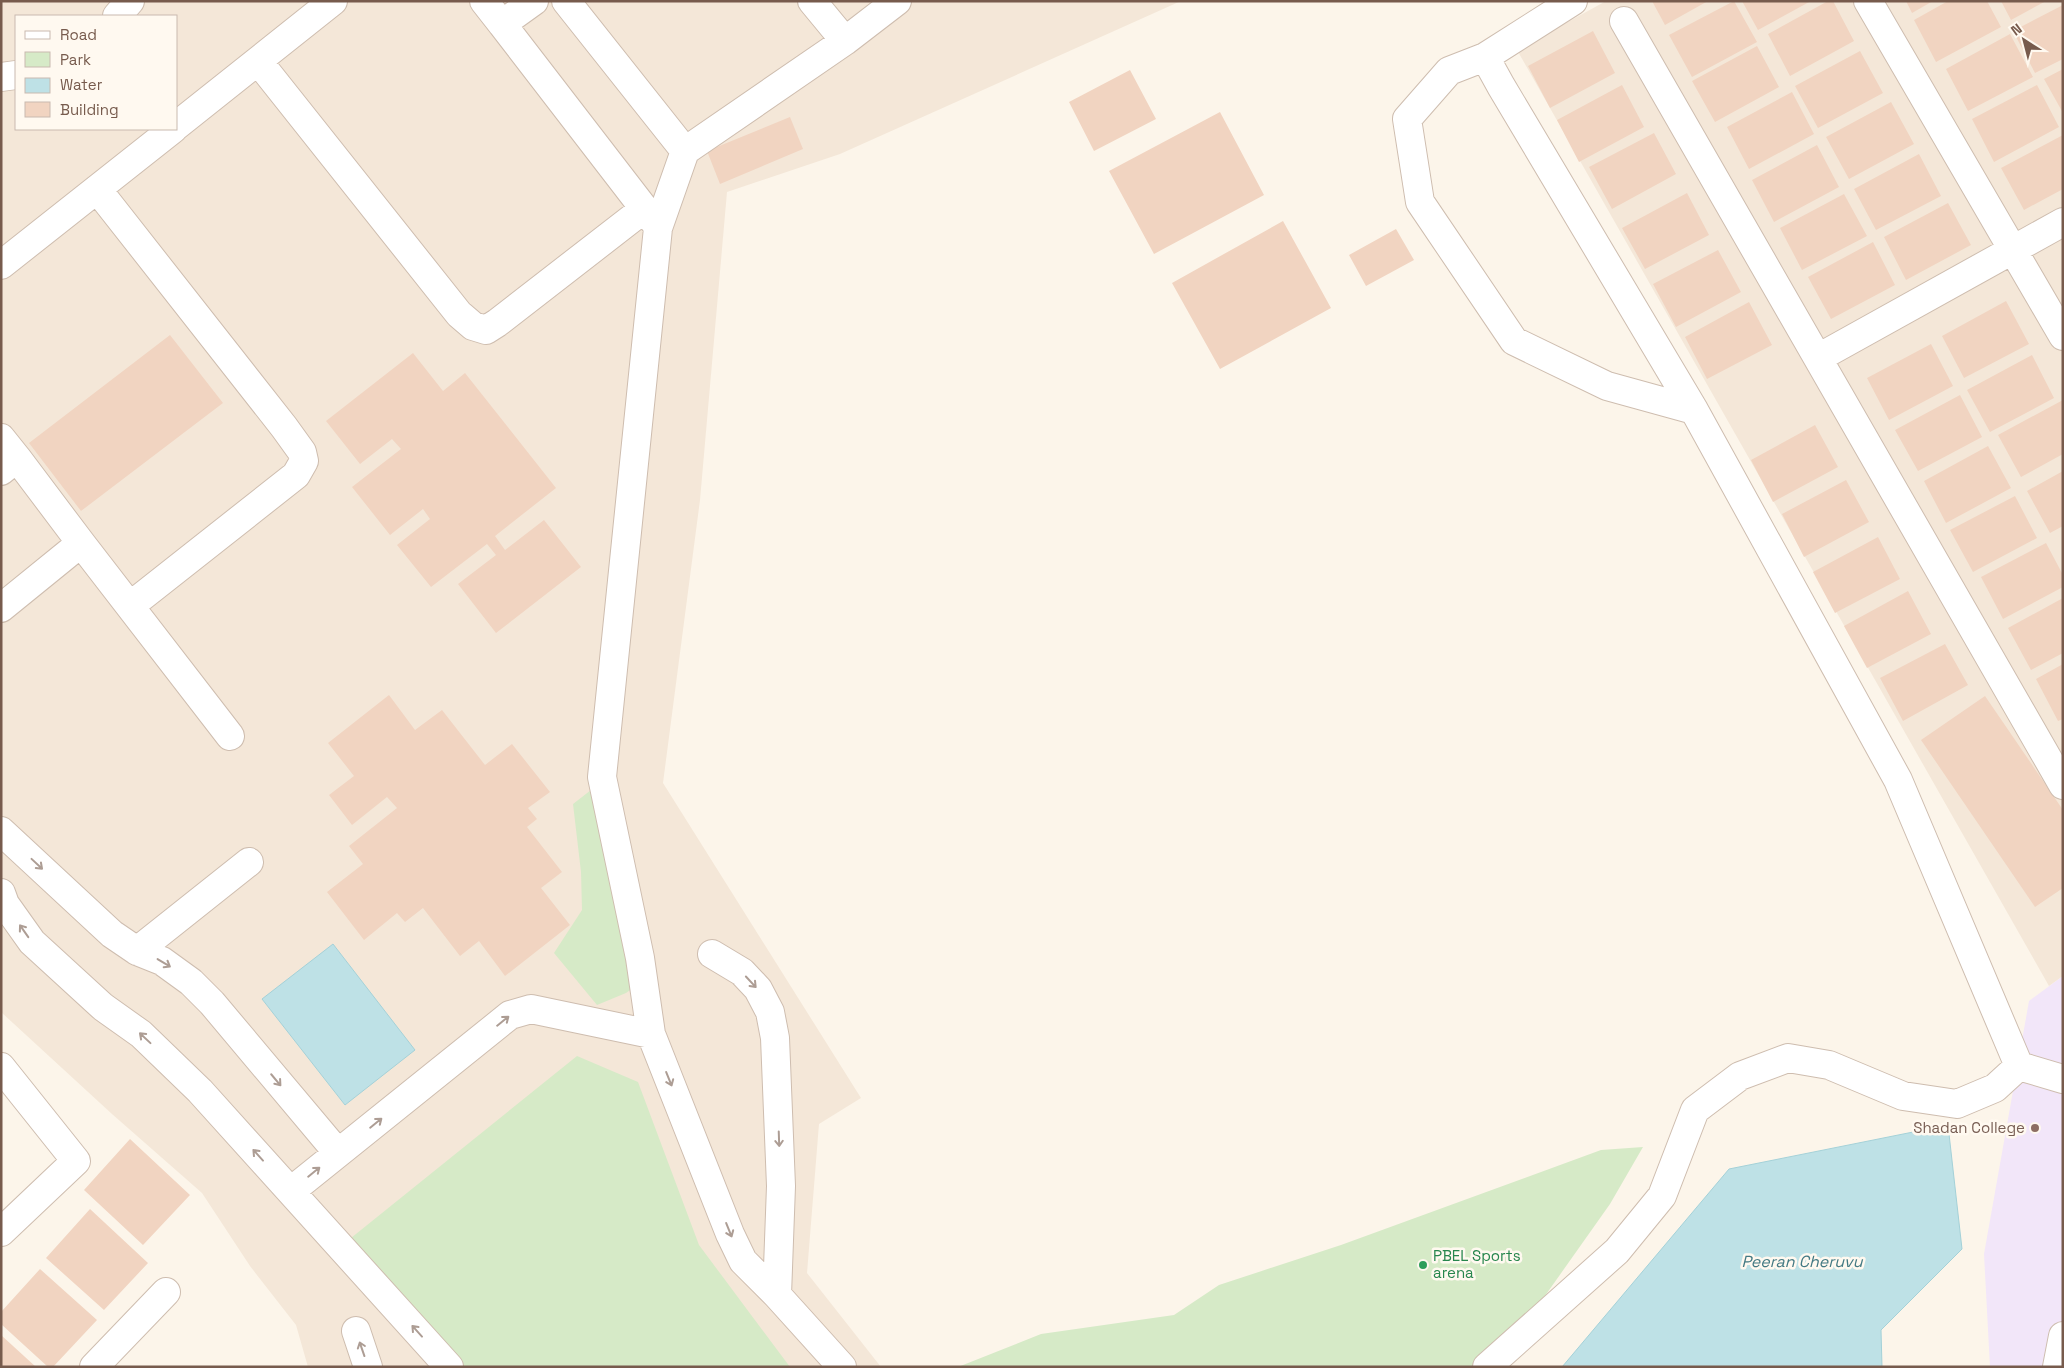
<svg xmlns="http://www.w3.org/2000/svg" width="2064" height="1368" viewBox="0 0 2064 1368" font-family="'Space Grotesk',sans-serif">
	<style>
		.residential { fill: #f4e7d8; fill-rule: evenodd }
		.education { fill: #f2e6f9 }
		.green { fill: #d6eac7 }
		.water { fill: #bee1e6; stroke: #a4d1d8 }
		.building { fill: #f1d4c1 }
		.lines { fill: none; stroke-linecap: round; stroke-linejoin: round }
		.minor-casing { stroke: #cebdaf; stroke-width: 30 }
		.minor { stroke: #fff; stroke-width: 28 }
		.oneway { stroke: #ad9d94 }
		.education-dot { fill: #8d6e63; stroke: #fff9f0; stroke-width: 2 }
		.leisure-dot { fill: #2e9e5b; stroke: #fff9f0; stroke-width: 2 }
		.labels { text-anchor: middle; stroke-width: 5; stroke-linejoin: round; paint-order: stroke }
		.education-label { font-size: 15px; fill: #785e54; stroke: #fff9f0; text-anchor: end }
		.leisure-label { font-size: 15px; fill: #27864d; stroke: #fff9f0; text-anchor: start }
		.water-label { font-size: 16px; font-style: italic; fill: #437983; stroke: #fff9f0 }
	</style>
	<rect width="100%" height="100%" fill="#fcf5ea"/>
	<path class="residential" d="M1,1H1181L840,154L727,192L700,500L663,783L861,1098L819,1124L807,1273L881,1367H308L296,1325L250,1266L202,1193L112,1114L1,1012ZM16,16H176V129H16Z
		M1606,1H2063V976L2049,986L1517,50Z"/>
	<path class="education" d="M2063,976V1367H1990L1984,1254L2029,1001Z"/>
	<path class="green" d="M591,790L637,985L626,993L597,1005L554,953L582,910L581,872L573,804Z
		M577,1056L638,1082L699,1245L790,1367H452L351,1238Z
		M1643,1147L1610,1204L1535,1310L1472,1367H958L1041,1334L1174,1315L1219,1285L1341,1245L1601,1150Z"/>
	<path class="water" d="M333,944L415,1050L345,1105L262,999Z
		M1948,1125L1962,1249L1881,1330L1882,1367H1562L1729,1169Z"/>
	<path class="building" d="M1652,1H1708L1665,25Z
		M1734,1L1757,42L1692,77L1669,35Z
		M1742,1H1811L1758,30Z
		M1828,1H1833L1854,41L1790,76L1768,34Z
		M1906,1H1933L1912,13Z
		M1948,1H1987L2001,27L1936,62L1914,20Z
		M2001,1H2046L2011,20Z
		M2063,5V59L2035,73L2013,31Z
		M1593,31L1615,73L1550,108L1528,66Z
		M2010,34L2033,77L1968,111L1946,69Z
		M1757,46L1779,87L1715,122L1692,81Z
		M1860,51L1883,93L1818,128L1795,86Z
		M2063,69V113L2044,79Z
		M1130,70L1156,119L1094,151L1069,102Z
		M1622,85L1644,127L1579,162L1557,120Z
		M2037,85L2059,127L1994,162L1972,119Z
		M1792,92L1814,134L1749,169L1727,127Z
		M1891,102L1914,144L1849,179L1826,137Z
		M1220,112L1264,195L1154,254L1109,171Z
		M790,117L803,149L720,184L707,151Z
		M1654,133L1676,174L1612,209L1589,167Z
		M2063,135V189L2024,210L2001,168Z
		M1817,145L1839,187L1774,222L1752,180Z
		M1919,154L1941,196L1876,230L1854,189Z
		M1687,193L1709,235L1645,269L1622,228Z
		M1844,194L1867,236L1802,270L1780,228Z
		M1948,203L1971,245L1906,280L1884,237Z
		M1283,221L1331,308L1220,369L1172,283Z
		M1396,229L1414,260L1366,286L1349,255Z
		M1873,242L1895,285L1831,319L1808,277Z
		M1718,250L1741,292L1676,327L1653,284Z
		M2006,301L2029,344L1964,378L1942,336Z
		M1749,302L1772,345L1707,379L1685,337Z
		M170,335L223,403L81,511L29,443Z
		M1931,344L1953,386L1889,420L1867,378Z
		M413,353L443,391L465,373L556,488L495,536L505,550L544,520L581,567L496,633L458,584L496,555L487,544L431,587L397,545L430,519L423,509L390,535L352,487L401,449L392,439L360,464L326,421Z
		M2032,355L2054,398L1990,432L1967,390Z
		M1960,395L1982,437L1918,471L1895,430Z
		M2063,400V454L2021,477L1998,435Z
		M1815,425L1838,467L1773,502L1751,460Z
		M1988,446L2011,488L1946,523L1924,481Z
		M2063,471V526L2050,533L2027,491Z
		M1846,480L1869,522L1804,557L1782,514Z
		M2015,496L2037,538L1973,572L1950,530Z
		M1878,537L1900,579L1835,613L1813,572Z
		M2046,543L2063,575V587L2003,619L1981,577Z
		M1908,591L1931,634L1867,668L1844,626Z
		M2063,598V653L2031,670L2008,628Z
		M1945,644L1968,685L1903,721L1880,678Z
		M2063,664V719L2058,721L2036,679Z
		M389,695L415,730L442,710L485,765L512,744L550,792L528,808L537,819L527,827L562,872L541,888L570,925L505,976L479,941L460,956L423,908L405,922L397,913L364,940L327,892L363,864L349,846L397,808L387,797L352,825L329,795L354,776L328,743Z
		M1985,696L2063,810V888L2035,907L1921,740Z
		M130,1139L190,1195L143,1245L84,1190Z
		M90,1209L148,1263L104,1310L46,1258Z
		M40,1269L97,1320L53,1367H48L1,1324V1312Z
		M1,1335L36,1367H1Z"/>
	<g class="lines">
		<defs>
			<path id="minor" d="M484,1L502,24L534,1
				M566,1L685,151
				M812,1L845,41L685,151L658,228L602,777L640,958L651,1034L730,1234L743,1261L777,1295L842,1367
				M1868,1L2063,336
				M117,16L130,1
				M1624,21L2063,785
				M502,24L656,224
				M845,41L897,1
				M1485,57L1573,1
				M258,61L459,314L473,326L486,330L497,323L644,209
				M1,77L16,75
				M176,126L333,1
				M97,189L284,427L302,452L304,461L296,475L130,606
				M1,265L173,129
				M1818,358L2063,222
				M1694,410L1607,386L1514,341L1420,202L1407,119L1449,71L1485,57L1501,86L1694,410L1898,780L2019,1066L2063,1079
				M1,438L17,458L1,471
				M17,458L81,543L230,736
				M1,608L81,543
				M1,831L112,934L137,951L162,961L191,982L212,1003L338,1153
				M1,893L5,904L32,942L103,1007L141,1034L200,1091L449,1367
				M137,951L249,862
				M712,954L742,972L758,989L770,1012L775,1038L781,1186L777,1295
				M1,1067L76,1161L1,1232
				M291,1191L510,1015L531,1009L651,1034
				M356,1331L368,1367
				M94,1367L166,1292
				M1487,1367L1617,1251L1662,1196L1695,1110L1740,1076L1788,1058L1829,1065L1903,1096L1957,1104L1995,1088L2019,1066
				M2057,1367L2063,1336"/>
		</defs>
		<use href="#minor" class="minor-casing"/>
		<use href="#minor" class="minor"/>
	</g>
	<defs><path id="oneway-shaft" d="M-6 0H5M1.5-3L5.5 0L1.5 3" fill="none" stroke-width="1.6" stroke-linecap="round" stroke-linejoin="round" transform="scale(1.25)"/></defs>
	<g class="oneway">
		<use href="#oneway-shaft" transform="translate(37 864) rotate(43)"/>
		<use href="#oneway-shaft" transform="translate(24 931) rotate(-125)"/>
		<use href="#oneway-shaft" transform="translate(164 963) rotate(31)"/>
		<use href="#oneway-shaft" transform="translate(751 982) rotate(47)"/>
		<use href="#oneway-shaft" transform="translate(503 1021) rotate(-39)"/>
		<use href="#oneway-shaft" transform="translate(145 1038) rotate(-137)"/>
		<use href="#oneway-shaft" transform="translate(669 1079) rotate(68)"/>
		<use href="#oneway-shaft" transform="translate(276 1080) rotate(50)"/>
		<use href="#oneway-shaft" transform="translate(376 1123) rotate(-39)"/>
		<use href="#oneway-shaft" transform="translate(779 1139) rotate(88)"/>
		<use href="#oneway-shaft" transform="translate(258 1155) rotate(-132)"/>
		<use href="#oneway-shaft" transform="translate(314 1172) rotate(-39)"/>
		<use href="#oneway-shaft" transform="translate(729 1230) rotate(68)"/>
		<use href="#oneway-shaft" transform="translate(417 1331) rotate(-132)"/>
		<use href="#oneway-shaft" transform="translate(362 1349) rotate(-109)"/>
	</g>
	<circle class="education-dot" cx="2035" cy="1128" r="5"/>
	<circle class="leisure-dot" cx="1423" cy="1265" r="5"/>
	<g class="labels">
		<g class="education-label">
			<text x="2025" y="1133">Shadan College</text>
		</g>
		<g class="leisure-label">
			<text x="1433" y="1261">PBEL Sports<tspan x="1433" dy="17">arena</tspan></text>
		</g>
		<g class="water-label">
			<text x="1802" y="1267">Peeran Cheruvu</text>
		</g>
	</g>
	<rect width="2064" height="1368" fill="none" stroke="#775b4d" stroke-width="5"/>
	<rect x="15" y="15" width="162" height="115" fill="#fff9f0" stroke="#c9baaf"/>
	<rect x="25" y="31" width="25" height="8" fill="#ffffff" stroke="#c9baaf"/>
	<text x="60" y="40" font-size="15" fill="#775b4d">Road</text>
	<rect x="25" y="52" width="25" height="15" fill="#d6eac7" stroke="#c9baaf"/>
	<text x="60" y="65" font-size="15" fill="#775b4d">Park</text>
	<rect x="25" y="78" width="25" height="15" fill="#bee1e6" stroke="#c9baaf"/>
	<text x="60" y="90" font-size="15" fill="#775b4d">Water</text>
	<rect x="25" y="102" width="25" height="15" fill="#f1d4c1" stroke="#c9baaf"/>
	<text x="60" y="115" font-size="15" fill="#775b4d">Building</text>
	<g transform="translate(2024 40) rotate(324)" stroke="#fff9f0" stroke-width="4" paint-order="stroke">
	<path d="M0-4L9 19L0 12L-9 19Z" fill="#775b4d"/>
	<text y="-8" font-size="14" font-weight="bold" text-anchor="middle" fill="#775b4d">N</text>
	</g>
</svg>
